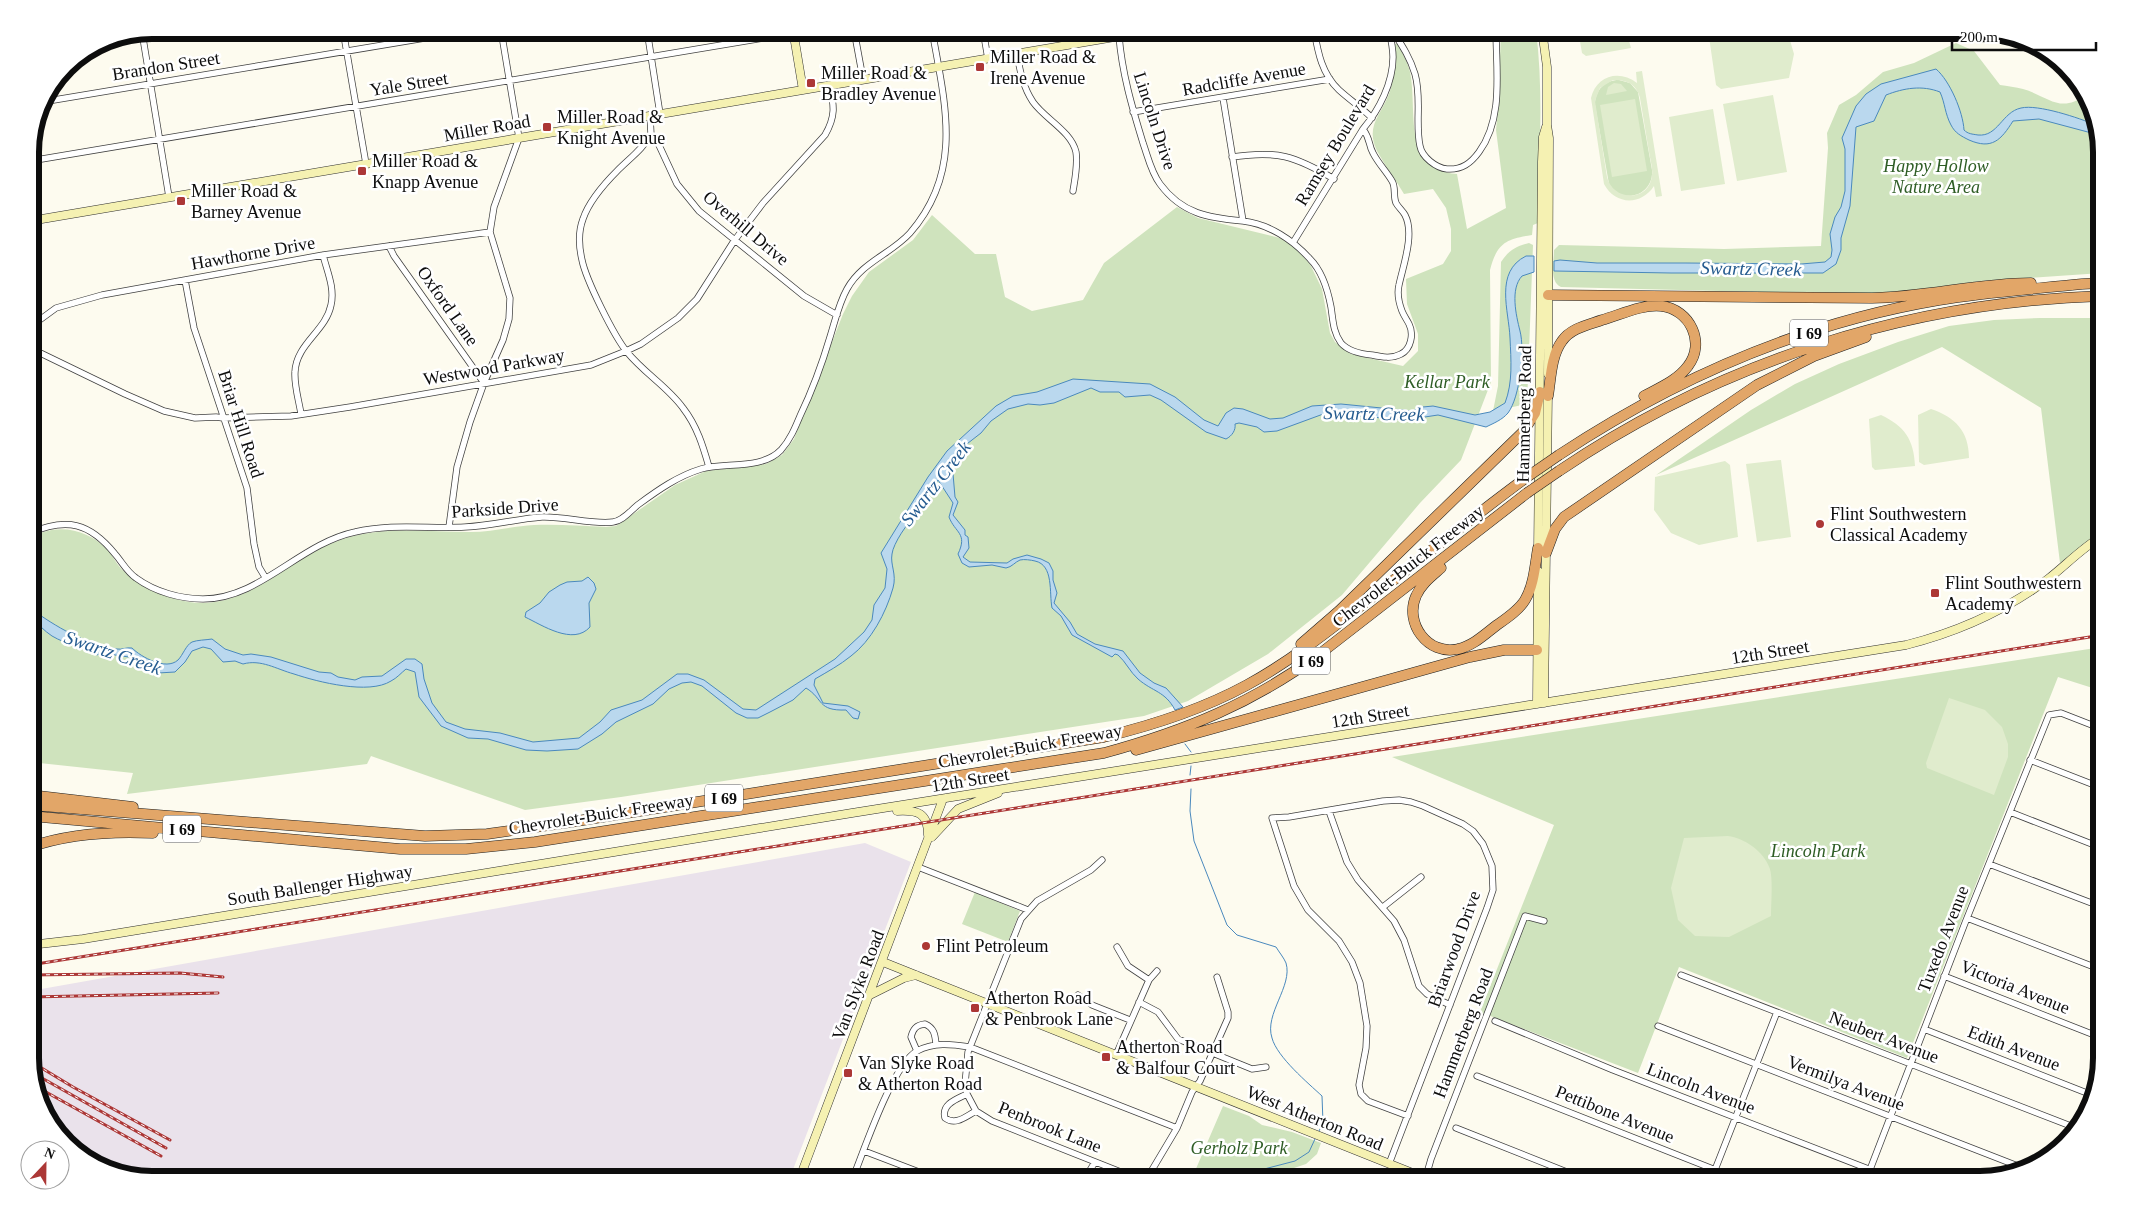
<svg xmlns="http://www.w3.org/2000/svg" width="2132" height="1210" viewBox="0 0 2132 1210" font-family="'Times New Roman',serif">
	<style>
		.industrial { fill: #eae2eb }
		.green { fill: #cfe3bd }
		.pitch { fill: #e0eccd; fill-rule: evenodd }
		.water { fill: #bad8ee; stroke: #4a89bd }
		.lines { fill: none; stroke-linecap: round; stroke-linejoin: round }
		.stream { stroke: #4a89bd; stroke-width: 1 }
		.street-casing { stroke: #404040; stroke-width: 7 }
		.secondary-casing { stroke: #2f2f2f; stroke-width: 9 }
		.highway-casing { stroke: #1e1e1e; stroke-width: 11 }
		.street { stroke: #fff; stroke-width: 5.5 }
		.secondary { stroke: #f5f1b2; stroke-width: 8 }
		.highway { stroke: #e2a668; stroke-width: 10 }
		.rail-casing { stroke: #ac3736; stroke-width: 3 }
		.rail { stroke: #fff; stroke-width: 1; stroke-dasharray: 4; stroke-linecap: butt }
		.highway-bridge-casing { stroke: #1e1e1e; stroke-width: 11; stroke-linecap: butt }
		.highway-bridge { stroke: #e2a668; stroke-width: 10 }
		.poi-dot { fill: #ac3736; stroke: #fff; stroke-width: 2 }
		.labels { text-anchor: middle; stroke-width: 5; stroke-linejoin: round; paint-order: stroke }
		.shield { fill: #fff; stroke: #565656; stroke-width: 1 }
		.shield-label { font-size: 16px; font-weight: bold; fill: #0d0d0d }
		.poi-label { font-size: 18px; fill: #0d0d0d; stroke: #fff; text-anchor: start }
		.street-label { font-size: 18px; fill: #0d0d0d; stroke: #fff }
		.park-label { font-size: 18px; font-style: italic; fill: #2e5d25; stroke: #fff }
		.water-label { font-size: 19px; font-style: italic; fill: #265c90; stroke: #fff }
		.rim { fill: none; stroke: #0d0d0d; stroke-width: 6 }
	</style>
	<rect width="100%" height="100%" fill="#fdfbef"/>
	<path class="industrial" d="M865,843L911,862L789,1180H152L91,1164L50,1126L30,1066V991Z"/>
	<path class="green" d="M1501,30H1536C1544,94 1539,159 1538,223L1533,225L1532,235C1506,239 1497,243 1490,270L1491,382L1461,460L1420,503L1342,595L1268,654L1188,701L1144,716L621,797L525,810L371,756L367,764L127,794L133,773L30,762V538C57,522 88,529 109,551C114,558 118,567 125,572C143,588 166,598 189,602C254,611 294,549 354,536C393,527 430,532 470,532C492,532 513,526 534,525C558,524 582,526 606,527L616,526L675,485L706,471L766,464L782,455L794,439L843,314L852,296L869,272L913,240L932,215L975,254H996L1005,297L1032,311L1083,300L1104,263L1177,207L1198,218L1280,238L1295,247L1310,264L1322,289L1330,333L1335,342L1351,354L1403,366L1418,351V334L1407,304L1406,279L1443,264L1451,251V229L1446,208L1433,189L1404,194C1396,180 1385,166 1377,151C1365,126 1381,115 1389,94C1395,77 1395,62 1395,44H1398C1402,53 1408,62 1410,72C1418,111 1401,170 1457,174L1467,229L1506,208L1496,130L1498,110Z
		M1956,43L1974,51L2000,85C2007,86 2016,87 2023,89C2048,96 2061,115 2086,94L2102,144V273L1981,281L1882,295L1561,287C1549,282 1554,261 1554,250L1559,245L1724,249L1821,246L1828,148L1827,133L1839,105L1856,95L1883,72L1914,63Z
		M1619,80L1630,83L1638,92L1652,170C1654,195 1623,206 1609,184L1595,105C1595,90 1605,80 1619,80Z
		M1529,243L1533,245L1527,404L1493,411L1498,386L1501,262C1508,251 1516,246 1529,243Z
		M2040,318H2102V530L2060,563L2041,408L1942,347L1656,475L1751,410L1795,384L1839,364L1898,342L1949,326L1994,320Z
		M2102,647V691L2058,677L1907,1058L1679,967L1638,1073L1480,1012L1554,825L1392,757Z
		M975,892L1020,911L1008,942L962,924Z
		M1223,1106L1249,1116L1262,1125L1292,1132L1321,1143L1317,1154L1306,1164L1291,1169L1235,1180H1186L1195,1171Z"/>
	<path class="pitch" d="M1578,30H1626L1631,48L1586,56L1582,53Z
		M1708,30H1787L1794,54L1789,78L1721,89L1716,85Z
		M1642,71L1662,196L1656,197L1654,186C1641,206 1615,205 1604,184L1591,98C1596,76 1619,69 1637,83L1636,72ZM1613,80C1627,79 1637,85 1640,98C1643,116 1646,134 1649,152C1650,159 1653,168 1652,175C1650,202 1613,202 1607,177L1595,101L1600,88Z
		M1614,83L1621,84L1627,91L1606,95L1608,87Z
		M1773,95L1787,172L1737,181L1723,104Z
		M1635,99L1647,171L1612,177L1600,105Z
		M1713,109L1725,184L1681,191L1669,117Z
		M1931,409C1955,417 1969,431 1969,458L1924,465L1919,462L1918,415Z
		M1881,415C1904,426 1914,439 1915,466L1875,470L1872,467L1869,419Z
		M1781,460L1791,537L1757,542L1746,464Z
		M1725,461L1730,465L1738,537L1699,545L1671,533L1654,510L1655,477Z
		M1949,698L1985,710L2002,727L2008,744V757L1994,795L1927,768L1926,763Z
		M1728,836C1744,838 1764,851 1770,869C1773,880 1771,903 1771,916L1729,937L1695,936L1678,920L1671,888L1684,838Z"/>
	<path class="water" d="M1936,69C1950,81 1963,112 1964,130C1968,134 1972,134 1978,135C1998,137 2002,112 2021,108C2038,104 2079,118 2096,125L2099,135L2039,119L2013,121C2001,140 1992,150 1969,140C1961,136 1955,133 1951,125C1945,114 1945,103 1940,92C1922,85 1904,88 1886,95L1874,121L1856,127L1850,206L1841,238V250L1836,264L1823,273H1671L1554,271V261L1560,260L1597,263H1686L1801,264L1825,262L1831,257L1832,250L1830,234L1835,217L1841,207L1845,191V149L1842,138L1856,106L1866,94L1881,84Z
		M1526,256H1534V272L1522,276C1510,289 1516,315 1520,331C1525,350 1520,397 1508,413C1502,420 1494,423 1486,427L1438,415L1405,420L1326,413L1277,431L1264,432L1257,427L1239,423L1235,424C1236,430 1232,436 1226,439L1206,432L1161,400L1150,395L1125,397L1119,392H1100L1091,388L1054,403L1040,405L1028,404L1008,409L991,421L981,433L963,447L952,462L955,497L958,502L953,515L965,530V535L968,537L969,548L963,557L970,562L1007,563L1013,559L1027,555L1041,559L1049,563L1053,571V580L1057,593L1054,603L1070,622L1077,634L1095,644L1123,651L1140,673L1154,683L1166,688L1183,707L1175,710C1165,691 1153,692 1138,679C1130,672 1126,662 1118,655L1115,654L1112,657L1072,635L1061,616L1052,608C1049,593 1054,565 1035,561C1031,560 1024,559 1020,560C1015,562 1012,567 1006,568L992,565L969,567L962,563L958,554C968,533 955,533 949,517L953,503L938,480L916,516C908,521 893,544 892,554C890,565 897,574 893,588C886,613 871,641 851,656C840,665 827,672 815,679L814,685L823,703L848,706L860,712L858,719L853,718L846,710C817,711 824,699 806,688L793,700L770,712L758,718H747L736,713L702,686L691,682L682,683L669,689L653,704L616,722L602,734L578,749L547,751L526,750L488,739L468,738L441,726L419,697L415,672L406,669C401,673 397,678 391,681C369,695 318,682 294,674C276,669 261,659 243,664L235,661L223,662L211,649L203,647L192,651L185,662L175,672L158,673L129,657L101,653L97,655C83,646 67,645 52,636C44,631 38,623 30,618V608C56,627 85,644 117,649C122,650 126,647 132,648C141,657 166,671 178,660C183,655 186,645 192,642C197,640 206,640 212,639L225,649L243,655L251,654L271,657L319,672L331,673L338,677L355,680L362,677L382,676L406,659H415L422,664L424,679L432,703L446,722L465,729L500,733L533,742L579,738L600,722L611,710L642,700L677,674H688L704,680L743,709L756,710L835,659L864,632L872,620L874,605L885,588L887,569L881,553L928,477L947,451L996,406L1013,396L1037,392L1073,379L1150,384L1175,397L1204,420L1218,426L1226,413L1234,408L1243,409L1270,419L1283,418L1312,406L1341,404L1412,411L1423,407L1433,406L1475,415L1490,412L1505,403C1513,382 1511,360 1510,338C1509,311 1494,272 1526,256Z
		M588,577L594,583L596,589L589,603L590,627C573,646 542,625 525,617L526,612L540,603L549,592L560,585L567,582L582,581Z"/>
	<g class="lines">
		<path class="stream" d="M1185,744L1191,752
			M1190,775L1191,766
			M1191,789L1190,811L1194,841L1227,925L1237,935L1276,947C1279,952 1284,958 1286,963C1293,986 1264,1014 1272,1038C1277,1057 1308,1083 1322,1096L1323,1123L1318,1133
			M1222,1180L1295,1161L1309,1152L1315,1139"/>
		<defs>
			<path id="street" d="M343,30L366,164
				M647,30L660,114
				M854,30L863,79
				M983,30L988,59
				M1314,30C1318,53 1322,74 1339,90C1350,100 1362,108 1372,118
				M1392,30C1401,44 1410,57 1415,74C1422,98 1415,123 1420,146C1422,157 1436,168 1447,169C1462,170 1471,163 1479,152C1504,118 1496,70 1496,30
				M142,32L169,197
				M1119,36C1122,73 1132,107 1143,143C1148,157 1151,172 1160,184C1182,214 1209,218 1243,221C1269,224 1293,240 1310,259C1322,271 1328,291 1331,307C1333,320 1333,332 1341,343C1348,351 1361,354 1372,355C1382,357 1392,359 1401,354C1411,349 1414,334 1409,324C1407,320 1404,316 1402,311C1399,303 1397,293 1399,285C1403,266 1415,234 1405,215C1403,211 1398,207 1396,203C1393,196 1396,187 1392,181C1386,171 1378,163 1373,153C1368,144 1371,140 1363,129
				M1017,54C1020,71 1023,87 1033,102C1045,119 1071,131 1076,152C1078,165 1075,179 1073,191
				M1223,98L1243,221
				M42,102L473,30
				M1133,112L1330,79
				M650,116L651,134L658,143L677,184L699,211L804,296L837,315
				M651,134C644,148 630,158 618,170C605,183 589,201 583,219C578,232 579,247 582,260C586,280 614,336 627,352C644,373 668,387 683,408C697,426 703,446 709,467
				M1232,157C1277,150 1295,156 1334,179
				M30,161L793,33
				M1294,241L1363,129C1379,110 1393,83 1393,57C1393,48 1391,39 1389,30
				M389,246L394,256L484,383
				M185,280L194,328L247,488L254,544L259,567L265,577
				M30,327L56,308L102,295L323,255L490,232
				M30,348L125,394L164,411L195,418L216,417L223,418L291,416L350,407L591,365L626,351L641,344L678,318L697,299L734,241L763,203L825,135C836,116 834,106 830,85
				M301,414C299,401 294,385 295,372C296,344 326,331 331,305C335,288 327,271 323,255
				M449,527L457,467L470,422L484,383L503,340L509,319L510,298L490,232L494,207L519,138L501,30
				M30,533C67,517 90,523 115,554C122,562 127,572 136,578C155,592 181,599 203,599C260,599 299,544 355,532C392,523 428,529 465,527C491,526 516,519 542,517C563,516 594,525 613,522C623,521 631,510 639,504C658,490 678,476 701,469C725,462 762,470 781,450C790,440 795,428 800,416C812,391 822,364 830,337C835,321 839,303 847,289C862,262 891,254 910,233C964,171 945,104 932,30
				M2030,760L2102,788
				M1329,811L1347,862L1358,880L1394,921L1404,940L1419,986L1427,994L1450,1005
				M2010,812L2102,848
				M1102,860L1091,870L1037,901L1021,919L968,1052L965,1084L967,1094L976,1111L992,1121L1141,1180
				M1989,864L2102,907
				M918,867L1028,910
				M1383,907L1421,877
				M1967,918L2102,970
				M1117,947L1128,966L1149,980
				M1681,975L2076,1128
				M1944,976L2102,1038
				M1078,995L1092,1005L1130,1020
				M1139,1002L1158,1012L1178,1039L1252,1069L1266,1067
				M1495,1021L1613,1070L1897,1180
				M1658,1026L2023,1168
				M1924,1029L2092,1095
				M917,1051L911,1037C913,1029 916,1025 925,1024C934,1028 935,1034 936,1044
				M1116,1055L1149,980L1157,971
				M1477,1076L1741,1180
				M967,1094C957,1099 941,1104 945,1118C956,1126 966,1116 976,1111
				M1456,1128L1587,1180
				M864,1151L940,1180
				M1389,1164L1487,908L1493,890L1492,866L1483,844L1473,831L1463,824L1423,806L1411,802L1399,800L1383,801L1289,817L1272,818L1294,886L1308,910L1339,941L1352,962L1360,983L1367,1026L1366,1048L1359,1085L1361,1094L1368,1101L1408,1116
				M852,1180C864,1151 892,1065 917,1051C934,1042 951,1044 970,1047L1177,1128
				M1084,1180L1095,1162
				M1146,1180L1177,1128L1192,1092L1200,1081L1228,1018V1012L1217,977
				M1425,1180L1431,1159L1525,916L1544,921
				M1711,1180L1777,1012
				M1866,1180L1965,923L2049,715L2061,713L2102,729"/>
			<path id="secondary" d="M793,30L803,90
				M1542,30L1547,67V125L1549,138L1548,374
				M30,221L1156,30
				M1538,552L1542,162L1543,137L1546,127
				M1544,703L1548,393
				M1537,704L1538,571
				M897,811C917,810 928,812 928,835
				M932,837L958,809L998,793
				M30,943L39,944L83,939L852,813L1906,645C1958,632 2005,611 2048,579C2066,565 2082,548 2102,536
				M883,962L1430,1180
				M870,995L904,978L916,975
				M799,1180L943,799"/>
			<path id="highway" d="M1548,295L1872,298C1926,297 1978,283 2031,283
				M1548,396C1551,378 1551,356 1562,341C1571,328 1588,325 1602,320C1620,315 1642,304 1661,306C1690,309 1706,343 1688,366C1678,380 1659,388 1644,396
				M1559,455C1674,379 1803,323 1939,300C1986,292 2035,289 2082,284L2102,283
				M1559,471C1720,362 1907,302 2102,296
				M1546,553L1555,529L1564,517L1757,385L1814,356L1866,337
				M1441,568C1432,576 1421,584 1416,596C1404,623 1428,656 1458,649C1473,646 1485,634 1497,625C1507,618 1519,610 1525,600C1534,585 1535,565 1538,548
				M1301,644L1339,611L1523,432L1535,413L1540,392
				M1136,750L1470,657L1504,650H1537
				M30,795L133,807
				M30,805L425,836L487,834L571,822L1104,737C1154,725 1201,710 1247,685C1291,661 1331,629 1371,598C1423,557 1474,516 1527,477
				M30,816L400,849H466L535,842L1104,753C1185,731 1253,703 1321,653L1527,493
				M30,847C70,833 111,831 153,833"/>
		</defs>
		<use href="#street" class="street-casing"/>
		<use href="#secondary" class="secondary-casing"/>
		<use href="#highway" class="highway-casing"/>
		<use href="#street" class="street"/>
		<use href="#secondary" class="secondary"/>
		<use href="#highway" class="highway"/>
		<defs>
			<path id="rail" d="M30,965L2102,635
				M30,975L180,973L223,977
				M30,997L218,993
				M30,1061L73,1087L170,1140
				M33,1073L166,1148
				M37,1087L161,1156"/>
		</defs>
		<use href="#rail" class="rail-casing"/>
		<use href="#rail" class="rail"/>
		<defs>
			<path id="highway-bridge" d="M1527,477L1559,455
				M1527,493L1559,471"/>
		</defs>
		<use href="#highway-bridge" class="highway-bridge-casing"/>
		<use href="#highway-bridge" class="highway-bridge"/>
	</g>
	<g class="poi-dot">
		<rect x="975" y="62" width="10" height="10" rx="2.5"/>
		<rect x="806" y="78" width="10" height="10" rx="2.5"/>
		<rect x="542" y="122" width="10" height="10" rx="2.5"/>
		<rect x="357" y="166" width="10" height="10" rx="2.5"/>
		<rect x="176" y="196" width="10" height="10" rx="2.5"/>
		<circle cx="1820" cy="524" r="5"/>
		<rect x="1930" y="588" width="10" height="10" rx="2.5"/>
		<circle cx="926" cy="946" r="5"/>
		<rect x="970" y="1003" width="10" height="10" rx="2.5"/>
		<rect x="1101" y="1052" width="10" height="10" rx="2.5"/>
		<rect x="843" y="1068" width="10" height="10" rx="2.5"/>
	</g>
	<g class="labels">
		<g class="shield">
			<rect x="1790" y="319.5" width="38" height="27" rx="4"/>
			<rect x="1292" y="647.5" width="38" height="27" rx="4"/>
			<rect x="705" y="784.5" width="38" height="27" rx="4"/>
			<rect x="163" y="815.5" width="38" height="27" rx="4"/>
		</g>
		<g class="shield-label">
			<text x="1809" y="339">I 69</text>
			<text x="1311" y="667">I 69</text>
			<text x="724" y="804">I 69</text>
			<text x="182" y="835">I 69</text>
		</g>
		<g class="poi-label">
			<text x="990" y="63">Miller Road &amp;<tspan x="990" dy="21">Irene Avenue</tspan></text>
			<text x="821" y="79">Miller Road &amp;<tspan x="821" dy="21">Bradley Avenue</tspan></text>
			<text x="557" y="123">Miller Road &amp;<tspan x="557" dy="21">Knight Avenue</tspan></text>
			<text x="372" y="167">Miller Road &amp;<tspan x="372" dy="21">Knapp Avenue</tspan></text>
			<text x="191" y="197">Miller Road &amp;<tspan x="191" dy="21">Barney Avenue</tspan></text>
			<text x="1830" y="520">Flint Southwestern<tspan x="1830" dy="21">Classical Academy</tspan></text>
			<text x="1945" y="589">Flint Southwestern<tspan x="1945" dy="21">Academy</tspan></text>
			<text x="936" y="952">Flint Petroleum</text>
			<text x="985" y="1004">Atherton Road<tspan x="985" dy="21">&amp; Penbrook Lane</tspan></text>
			<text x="1116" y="1053">Atherton Road<tspan x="1116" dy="21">&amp; Balfour Court</tspan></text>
			<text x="858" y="1069">Van Slyke Road<tspan x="858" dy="21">&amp; Atherton Road</tspan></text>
		</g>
		<g class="street-label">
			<text transform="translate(166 66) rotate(-9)" y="6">Brandon Street</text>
			<text transform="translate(1244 79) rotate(-10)" y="6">Radcliffe Avenue</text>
			<text transform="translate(409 84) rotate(-9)" y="6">Yale Street</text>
			<text transform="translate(1155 121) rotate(72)" y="6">Lincoln Drive</text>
			<text transform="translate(487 128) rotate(-10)" y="6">Miller Road</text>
			<text transform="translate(1335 145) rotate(-59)" y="6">Ramsey Boulevard</text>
			<text transform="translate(746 228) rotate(40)" y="6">Overhill Drive</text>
			<text transform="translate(253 253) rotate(-10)" y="6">Hawthorne Drive</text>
			<text transform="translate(448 306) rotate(55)" y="6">Oxford Lane</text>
			<text transform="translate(494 367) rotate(-10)" y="6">Westwood Parkway</text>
			<text transform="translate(1524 414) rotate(-89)" y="6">Hammerberg Road</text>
			<text transform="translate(241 424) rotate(72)" y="6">Briar Hill Road</text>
			<text transform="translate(505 508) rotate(-4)" y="6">Parkside Drive</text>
			<text transform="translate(1408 566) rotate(-38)" y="6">Chevrolet-Buick Freeway</text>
			<text transform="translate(1770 652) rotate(-9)" y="6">12th Street</text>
			<text transform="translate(1370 716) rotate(-9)" y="6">12th Street</text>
			<text transform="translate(1030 746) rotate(-10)" y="6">Chevrolet-Buick Freeway</text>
			<text transform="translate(970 780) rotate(-9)" y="6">12th Street</text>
			<text transform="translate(601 814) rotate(-9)" y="6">Chevrolet-Buick Freeway</text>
			<text transform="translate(320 885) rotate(-9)" y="6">South Ballenger Highway</text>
			<text transform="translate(1943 939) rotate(-69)" y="6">Tuxedo Avenue</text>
			<text transform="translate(1454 949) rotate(-70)" y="6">Briarwood Drive</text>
			<text transform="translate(858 985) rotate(-69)" y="6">Van Slyke Road</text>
			<text transform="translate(2015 987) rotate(22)" y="6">Victoria Avenue</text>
			<text transform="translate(1463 1033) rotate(-69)" y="6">Hammerberg Road</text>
			<text transform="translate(1884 1037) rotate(21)" y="6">Neubert Avenue</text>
			<text transform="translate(2014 1048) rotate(21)" y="6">Edith Avenue</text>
			<text transform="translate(1846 1083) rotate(21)" y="6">Vermilya Avenue</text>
			<text transform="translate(1701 1088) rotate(21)" y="6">Lincoln Avenue</text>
			<text transform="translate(1615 1114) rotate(22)" y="6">Pettibone Avenue</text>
			<text transform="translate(1315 1118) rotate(22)" y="6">West Atherton Road</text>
			<text transform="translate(1050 1127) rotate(22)" y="6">Penbrook Lane</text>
		</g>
		<g class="park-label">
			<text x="1936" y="172">Happy Hollow<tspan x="1936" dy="21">Nature Area</tspan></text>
			<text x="1447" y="388">Kellar Park</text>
			<text x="1818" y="857">Lincoln Park</text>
			<text x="1239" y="1154">Gerholz Park</text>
		</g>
		<g class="water-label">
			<text transform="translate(1751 268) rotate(1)" y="7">Swartz Creek</text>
			<text transform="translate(1374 413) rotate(1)" y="7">Swartz Creek</text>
			<text transform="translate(935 483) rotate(-52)" y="7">Swartz Creek</text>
			<text transform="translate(113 652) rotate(19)" y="7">Swartz Creek</text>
		</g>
	</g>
	<path d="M0 0H2132V1210H0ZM152 39H1980A113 113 0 0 1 2093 152V1058A113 113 0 0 1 1980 1171H152A113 113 0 0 1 39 1058V152A113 113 0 0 1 152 39Z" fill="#fff" fill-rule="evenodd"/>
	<path class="rim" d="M152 39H1980A113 113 0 0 1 2093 152V1058A113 113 0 0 1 1980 1171H152A113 113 0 0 1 39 1058V152A113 113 0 0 1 152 39Z"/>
	<g transform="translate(45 1165) rotate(22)"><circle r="24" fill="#ffffff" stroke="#9e9e9e"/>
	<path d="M0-4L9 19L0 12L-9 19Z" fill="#ac3736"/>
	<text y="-8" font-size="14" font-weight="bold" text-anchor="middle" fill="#0d0d0d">N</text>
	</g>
	<path d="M1952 42v8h144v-8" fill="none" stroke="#0d0d0d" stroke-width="2.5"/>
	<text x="1960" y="42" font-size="15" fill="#0d0d0d" stroke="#ffffff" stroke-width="4" paint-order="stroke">200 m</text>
</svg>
